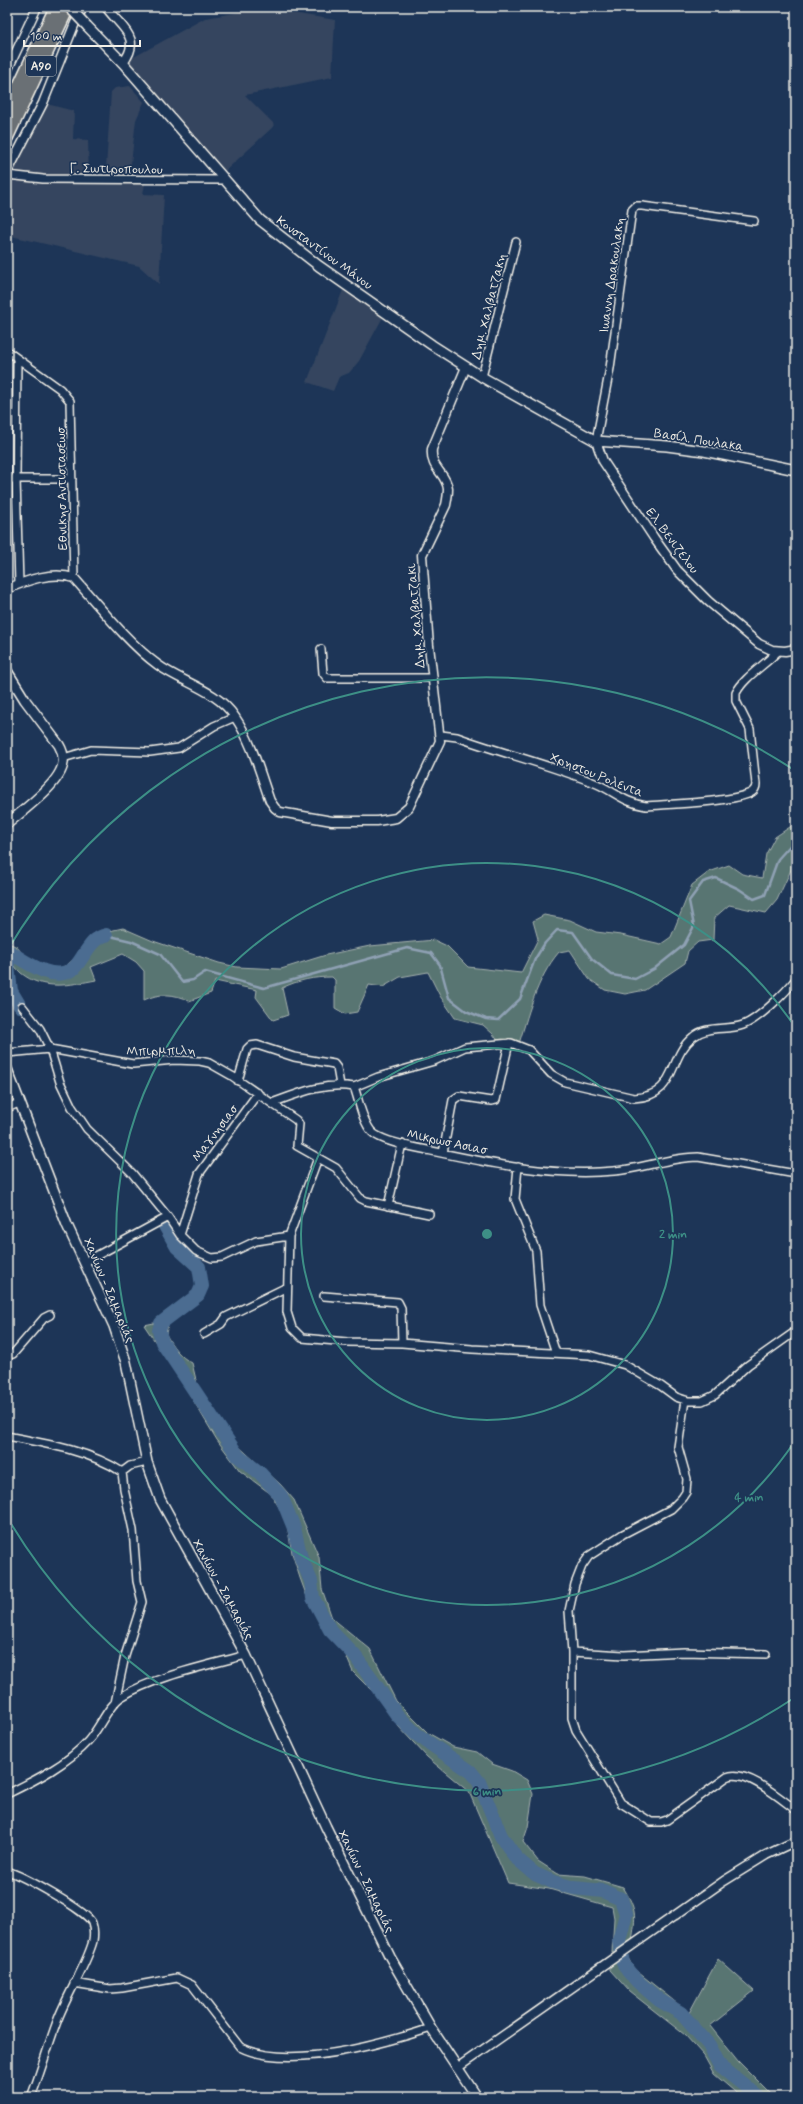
<svg xmlns="http://www.w3.org/2000/svg" width="803" height="2104" viewBox="0 0 803 2104" font-family="Mynerve,sans-serif">
	<style>
		.built { fill: #34455f }
		.green { fill: #587472; stroke: #a6b2ad }
		.lines { fill: none; stroke-linecap: round; stroke-linejoin: round }
		.stream { stroke: #8fa1b4; stroke-width: 2.5 }
		.river { stroke: #4b6c91; stroke-width: 14 }
		.minor-casing { stroke: #f4f1e8; stroke-width: 10 }
		.tertiary-casing { stroke: #f4f1e8; stroke-width: 11 }
		.secondary-casing { stroke: #f4f1e8; stroke-width: 12 }
		.motorway-casing { stroke: #f4f1e8; stroke-width: 15 }
		.minor { stroke: #1d3557; stroke-width: 7 }
		.tertiary { stroke: #1d3557; stroke-width: 8 }
		.secondary { stroke: #1d3557; stroke-width: 9 }
		.motorway { stroke: #6b7074; stroke-width: 12 }
		.secondary-bridge-casing { stroke: #f4f1e8; stroke-width: 12; stroke-linecap: butt }
		.secondary-bridge { stroke: #1d3557; stroke-width: 9 }
		.ring { fill: none; stroke: #3d8f86; stroke-width: 2 }
		.labels { text-anchor: middle; stroke-width: 3.5; stroke-linejoin: round; paint-order: stroke }
		.shield { fill: #1d3557; stroke: #b4b9bc; stroke-width: 1 }
		.shield-label { font-size: 12px; font-weight: bold; fill: #f4f1e8 }
		.street-label { font-size: 13px; fill: #f4f1e8; stroke: #1d3557 }
		.centre { fill: #3d8f86; stroke: #1d3557; stroke-width: 2 }
		.ring-label { font-size: 12px; text-anchor: middle; font-weight: bold; fill: #3d8f86; stroke: #1d3557; stroke-width: 3.5; stroke-linejoin: round; paint-order: stroke }
	</style>
	<rect width="100%" height="100%" fill="#1d3557"/>
	<filter id="ink" filterUnits="userSpaceOnUse"><feTurbulence type="fractalNoise" baseFrequency=".025" numOctaves="2"/><feDisplacementMap in="SourceGraphic" scale="8" xChannelSelector="R" yChannelSelector="G"/><feConvolveMatrix kernelMatrix="1 2 1 2 8 2 1 2 1" color-interpolation-filters="sRGB"/></filter>
	<g filter="url(#ink)">
		<path class="built" d="M241,12L292,13L335,20L332,77L245,95L275,125L224,172L212,165L123,63L205,18Z
			M130,86L144,102L136,120L131,163L134,179H146L143,194L164,195L159,284L139,266L7,235V173L43,103L74,111L73,139L88,140L89,177L104,178L106,168L111,92L115,88Z
			M343,290L383,317L359,361L349,373L339,377L333,391L307,382Z"/>
		<path class="green" d="M796,823V859L777,900L766,913L729,905L714,918L713,940L698,942L688,951L685,963L645,990L625,994L605,990L589,979L570,950L559,952C536,979 528,1016 517,1050L504,1049L493,1034L483,1025L455,1018L440,996L428,972L400,977L383,987L369,985L357,1012L345,1014L335,1008V980L332,977C314,977 298,980 282,988L288,1015L273,1020L256,997L257,990L215,981L211,993L189,1001C174,993 159,993 144,1000V971L136,962L123,954L91,967L96,980C70,985 43,991 21,973C16,969 13,962 7,958V942L17,947L26,958L36,963L57,969L67,965L75,958L95,934L123,928L153,941L219,963L237,967L281,969L326,955L370,946L434,940L447,946L468,967L521,973L538,939L533,921L544,915L570,920L596,932L621,935L661,944L671,937L692,885L709,872L729,865L742,874L762,878L766,854L775,837Z
			M180,1305L182,1312L168,1323L166,1334C172,1346 180,1357 192,1363L197,1384L236,1444L280,1484L294,1500L319,1557L322,1589L332,1618L370,1649L396,1701L428,1733L453,1747L477,1752L492,1764L512,1771L527,1780L533,1794L528,1827L523,1842L538,1861L558,1874L585,1876L623,1887C637,1910 636,1915 632,1941L612,1952L614,1918L612,1907L549,1889L508,1883L469,1792L427,1757L399,1727L377,1696L353,1672L344,1651L326,1634L310,1605L300,1578L292,1553L286,1519L271,1494L240,1471L217,1440L181,1380L144,1325L154,1323Z
			M627,1956L634,1969L689,2013L718,1959L754,1991L710,2026L738,2061L774,2097H741L714,2074L704,2056L685,2035L629,1991L610,1970V1966Z"/>
		<g class="lines">
			<path class="stream" d="M106,935L131,941L160,954L182,982L193,980L205,972L264,988L407,948L431,953L440,965L449,998L466,1011L486,1019L498,1020L520,999L535,959L545,943L557,930L573,932L592,959L612,975L635,979L654,969L684,945L694,926L689,901L703,882L716,878L739,889L754,899L765,895L778,859L796,839"/>
			<path class="river" d="M8,951C26,962 54,984 74,968C78,964 82,957 85,953C91,944 96,937 106,935
				M7,958L11,991L20,1006
				M164,1224L177,1247L199,1267L202,1286L198,1295L161,1323L159,1331L162,1342L238,1456L260,1473L281,1496L294,1528L301,1558L311,1581L313,1598L330,1630L355,1656L397,1715L416,1734L470,1771L479,1782L501,1836L516,1858L535,1874L553,1882L574,1888L603,1891L621,1899L626,1914L619,1941L623,1963L628,1971L638,1982L659,2000L681,2013L709,2045L720,2066L759,2097"/>
			<defs>
				<path id="minor" d="M7,175L43,179L224,180
					M7,351L60,389L70,401L74,578
					M17,359L16,479L19,584
					M482,377L516,242
					M596,441L610,368L632,210L636,206H642L754,221
					M7,479H72
					M321,649L323,673L327,678H432
					M441,735L457,737C504,754 552,765 597,784C615,792 625,803 646,806C669,804 736,802 752,792C755,790 756,787 756,784L750,729L736,701V693C744,677 765,665 778,651
					M63,758L91,750L150,752L179,748L214,726L235,717
					M22,1006L40,1029L50,1049L60,1082L72,1107L87,1129L132,1173L168,1217L180,1235L196,1251L212,1258L222,1257L256,1241L289,1236
					M7,1053L50,1049L133,1064L174,1060L200,1061L209,1063L232,1076L296,1120L299,1124L297,1146L336,1168L360,1198L366,1201L429,1214
					M238,1081L247,1049L250,1046L257,1045L294,1057L334,1064L337,1068L340,1085
					M354,1087L378,1077L434,1061L465,1047L511,1043L529,1050L551,1074L565,1082L634,1098C678,1096 667,1058 693,1037C707,1025 726,1031 743,1025C759,1019 785,993 796,979
					M272,1103C299,1093 325,1082 354,1087C359,1100 362,1121 372,1132C382,1142 413,1147 427,1150C488,1163 552,1177 614,1171C642,1169 670,1157 698,1157L796,1174
					M7,1108L19,1103
					M443,1153L453,1100L459,1096L491,1101L496,1100L509,1043
					M318,1158L289,1236L287,1312L292,1328L302,1338L347,1342L402,1343L472,1349L589,1355L625,1365L661,1386L676,1397L688,1401H702L715,1395L748,1365L796,1331
					M518,1167L515,1199L536,1251L540,1305L556,1353
					M388,1206L402,1144
					M180,1235L199,1174L258,1093
					M85,1262L168,1217
					M324,1296L398,1302L401,1308L402,1343
					M204,1334L221,1324L226,1317L287,1287
					M7,1355L13,1354L44,1318L50,1315
					M685,1400L678,1447L687,1479L686,1492L682,1498L671,1509L623,1534L589,1556L582,1566L575,1584L569,1611L572,1652V1718L576,1730L621,1803L651,1822H661L667,1820L727,1777C745,1768 781,1799 796,1810
					M7,1436C44,1443 91,1451 122,1472
					M572,1652L624,1655L684,1652L766,1654
					M115,1703L125,1656L142,1602L137,1581L133,1530L124,1489L122,1472L130,1466L147,1462
					M7,1794C36,1780 67,1764 88,1741C100,1728 107,1707 121,1697C152,1677 210,1665 246,1655
					M7,1871C21,1875 88,1911 92,1923C94,1929 94,1935 93,1941C87,1964 67,1995 58,2019C48,2045 41,2072 31,2097
					M74,1983L110,1989L122,1988L177,1978L192,1985L240,2047C288,2071 382,2044 431,2028"/>
				<path id="tertiary" d="M106,7C121,28 143,37 123,63
					M7,71L37,7
					M7,173L43,103L75,23L83,7
					M596,441L603,461L654,538L677,570L708,601L759,644L772,650L785,651L796,649
					M7,589C28,580 52,571 74,578C98,605 130,645 158,665C183,683 217,690 235,717C252,742 260,773 270,801L275,808L280,812L332,821H377L396,818L409,807L440,741L429,646L422,555L446,505C447,500 448,494 448,489C446,472 430,470 432,449L466,367
					M457,2068L724,1881L766,1855L796,1841"/>
				<path id="secondary" d="M87,26L123,63L260,220L319,266L432,345L482,377L596,441L667,446L704,451L796,470
					M7,671L25,700L59,745C62,750 64,756 63,763C61,783 22,811 7,824
					M7,1069L67,1225L114,1326L126,1362L147,1462L160,1499L246,1655L326,1827L390,1957L431,2028L477,2097"/>
				<path id="motorway" d="M7,112L56,7
					M7,137L68,7"/>
			</defs>
			<use href="#minor" class="minor-casing"/>
			<use href="#tertiary" class="tertiary-casing"/>
			<use href="#secondary" class="secondary-casing"/>
			<use href="#motorway" class="motorway-casing"/>
			<use href="#minor" class="minor"/>
			<use href="#tertiary" class="tertiary"/>
			<use href="#secondary" class="secondary"/>
			<use href="#motorway" class="motorway"/>
			<defs>
				<path id="secondary-bridge" d="M69,7L87,26"/>
			</defs>
			<use href="#secondary-bridge" class="secondary-bridge-casing"/>
			<use href="#secondary-bridge" class="secondary-bridge"/>
		</g>
	</g>
	<g class="ring">
		<circle cx="487" cy="1234" r="186"/>
		<path d="M795 1441A371 371 0 1 1 795 1027"/>
		<path d="M794 1698A557 557 0 0 1 7 1517M7 951A557 557 0 0 1 794 770"/>
	</g>
	<g class="labels">
		<rect class="shield" x="26" y="56" width="30" height="20" rx="3"/>
		<g class="shield-label">
			<text x="41" y="70">Α90</text>
		</g>
		<g class="street-label">
			<text transform="translate(116 168) rotate(1)" y="5">Γ. Σωτιροπουλου</text>
			<text transform="translate(325 252) rotate(36)" y="5">Κονσταντίνου Μάνου</text>
			<text transform="translate(611 275) rotate(-82)" y="5">Ιωαννη Δρακουλακη</text>
			<text transform="translate(488 306) rotate(-76)" y="5">Δημ. Χαλβατζακη</text>
			<text transform="translate(699 439) rotate(9)" y="5">Βασίλ. Πουλακα</text>
			<text transform="translate(61 489) rotate(-91)" y="5">Εθνικησ Αντιστασεωσ</text>
			<text transform="translate(673 540) rotate(53)" y="5">Ελ. Βενιζελου</text>
			<text transform="translate(415 616) rotate(-95)" y="5">Δημ. Χαλβατζακι</text>
			<text transform="translate(597 774) rotate(22)" y="5">Χρηστου Ρολεντα</text>
			<text transform="translate(161 1050) rotate(-1)" y="5">Μπιρμπιλη</text>
			<text transform="translate(214 1133) rotate(-53)" y="5">Μαγνησιασ</text>
			<text transform="translate(447 1141) rotate(12)" y="5">Μικρωσ Ασιασ</text>
			<text transform="translate(110 1290) rotate(67)" y="5">Χανίων - Σαμαριάς</text>
			<text transform="translate(224 1589) rotate(61)" y="5">Χανίων - Σαμαριάς</text>
			<text transform="translate(367 1881) rotate(64)" y="5">Χανίων - Σαμαριάς</text>
		</g>
	</g>
	<circle cx="487" cy="1234" r="6" class="centre"/>
	<g class="ring-label">
		<text x="673" y="1238">2 min</text>
		<text x="749" y="1501">4 min</text>
		<text x="487" y="1795">6 min</text>
	</g>
	<rect width="803" height="2104" fill="none" stroke="#1d3557" stroke-width="24"/>
	<rect x="12" y="12" width="779" height="2080" fill="none" stroke="#f4f1e8" stroke-width="1.5" filter="url(#ink)"/>
	<path d="M24 40v6h116v-6" fill="none" stroke="#f4f1e8" stroke-width="2"/>
	<text x="30" y="40" font-size="12" fill="#f4f1e8" stroke="#1d3557" stroke-width="3" paint-order="stroke">100 m</text>
</svg>
